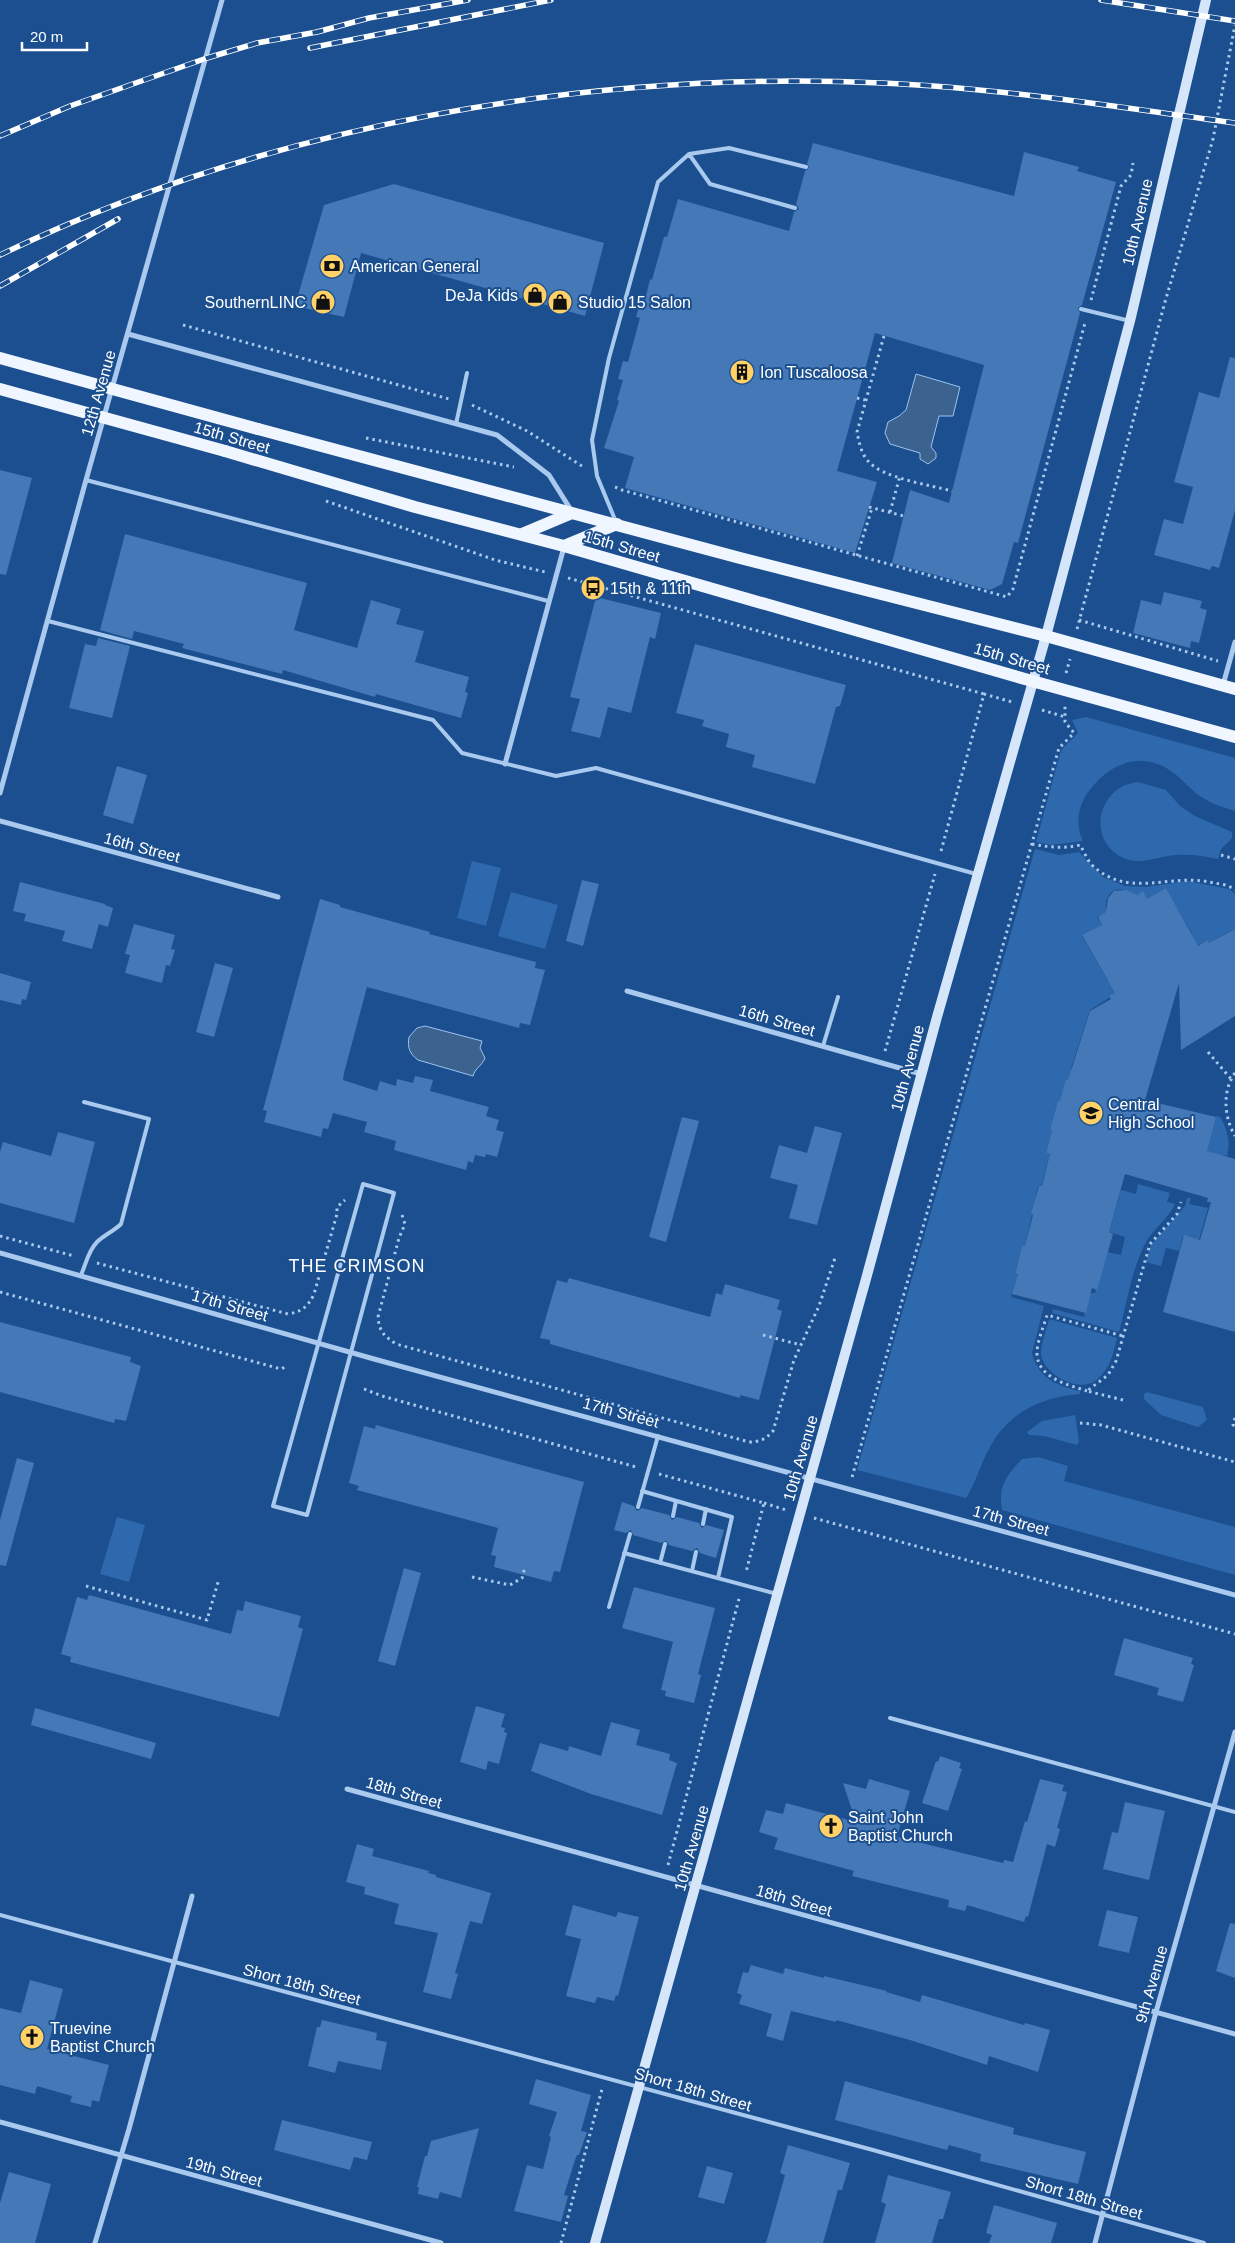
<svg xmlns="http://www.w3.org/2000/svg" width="1235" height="2243" viewBox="0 0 1235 2243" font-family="Arial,sans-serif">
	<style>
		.green { fill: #2e69ad }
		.water { fill: #3c6290; stroke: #9cc4f0 }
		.building { fill: #4478b7 }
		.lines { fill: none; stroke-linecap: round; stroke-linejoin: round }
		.path { stroke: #a9c9ee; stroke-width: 3; stroke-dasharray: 2.5 4; stroke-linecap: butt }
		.service { stroke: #a9c9ee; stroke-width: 4 }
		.minor { stroke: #a9c9ee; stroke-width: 5 }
		.secondary { stroke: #d6e6fa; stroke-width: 10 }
		.primary { stroke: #f0f6ff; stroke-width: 12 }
		.rail-casing { stroke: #fff; stroke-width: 5.5 }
		.rail { stroke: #1b4f8f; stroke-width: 4; stroke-dasharray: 11; stroke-linecap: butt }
		.primary-bridge { stroke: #f0f6ff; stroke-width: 12 }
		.labels { text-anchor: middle; stroke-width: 4; stroke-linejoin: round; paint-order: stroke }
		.street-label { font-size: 16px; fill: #fff; stroke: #1b4f8f }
		.poi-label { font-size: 16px; fill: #fff; stroke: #1b4f8f; text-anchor: start }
		.neighbourhood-label { font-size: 18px; letter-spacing: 1px; fill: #fff; stroke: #1b4f8f }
	</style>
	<rect width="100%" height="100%" fill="#1b4f8f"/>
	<path class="green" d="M1086,717L1235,758V811C1224,808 1213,804 1203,798C1191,791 1183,779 1171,771C1140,750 1109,764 1089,791C1078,805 1075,825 1083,841L1051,845L1036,842L1060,754L1063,748L1078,733L1072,720Z
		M1138,782L1166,790L1180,806L1195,816L1232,832V838L1221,849L1218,859C1204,856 1191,854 1176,855C1159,856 1143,865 1126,859C1092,846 1093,802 1123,786C1127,784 1133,783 1138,782Z
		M1035,849L1059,855L1079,852L1103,877L1125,886L1146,887L1187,881L1229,889L1235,894V932L1230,931L1209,943L1207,940L1183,954L1173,945L1192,934L1166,889L1147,899L1143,892L1135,896C1120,882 1101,892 1107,912L1097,917L1102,925L1082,936L1108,981L1127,971L1134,982L1090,1010L1071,1068L1074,1069L1060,1101H1058L1050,1129L1052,1130L1046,1153L1050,1154L1041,1187L1038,1186L1025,1247L1022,1246L1015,1273L1018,1275L1011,1297L1044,1306L1032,1353C1038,1378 1057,1386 1080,1391V1394C1041,1397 1007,1413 989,1449C980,1465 976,1483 966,1498L857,1470Z
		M472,861L501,868L486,926L457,918Z
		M511,892L558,905L545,949L498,936Z
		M1216,1116L1220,1117C1227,1128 1231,1143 1227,1156L1223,1155L1222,1159L1206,1153Z
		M1138,1184L1170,1193L1167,1202L1175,1204C1168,1219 1154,1228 1146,1242C1132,1268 1127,1303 1119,1332L1052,1313L1053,1309L1084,1317L1090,1293H1095L1107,1252L1121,1255L1125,1237L1109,1232L1121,1190L1136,1194Z
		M1187,1198H1191L1189,1204L1208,1208L1199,1240L1183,1236L1179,1251L1166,1248L1161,1266L1146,1262L1151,1245L1185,1206Z
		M1049,1319L1117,1338C1113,1355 1110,1370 1095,1381C1078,1393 1042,1374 1041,1353C1041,1343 1047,1329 1049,1319Z
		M1147,1392L1203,1407L1207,1420L1198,1427L1161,1415L1144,1399V1394Z
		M1075,1415L1079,1442L1077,1445L1044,1436L1029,1435L1027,1432L1042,1421Z
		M1038,1457L1068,1466L1064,1481L1235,1527V1575L1002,1510C998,1486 1006,1476 1022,1459Z
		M117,1517L145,1525L129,1582L100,1574Z"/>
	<path class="water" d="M916,374L960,387L953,416H939L931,447L936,453V458L928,464L920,459V453L890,444L885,433L888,422L899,416L906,410Z
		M425,1026L482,1041L480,1048L485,1058C482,1066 475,1068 473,1076L418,1060C410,1054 407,1048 409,1037L417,1028Z"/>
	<path class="building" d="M813,143L1014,196L1024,152L1079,167L1077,171L1116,182L1082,305L1078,308L1080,313L1018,543L1014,542L1002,584L990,590L892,563L910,490L949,503L984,365L875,333L837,471L877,482L855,553L625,488L634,457L604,448L619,401L617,400L623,380L618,379L623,361L628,362L640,318L636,317L641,299L645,300L650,279L652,280L664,237H667L678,199L789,231L794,212L799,209L796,204L805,171L809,168L807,164Z
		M394,184L604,243L585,316L361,253L344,317L295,306L324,205Z
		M1230,357L1235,358V510L1219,568L1212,566L1210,570L1154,555L1164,519L1183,524L1193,487L1174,482L1199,392L1219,398Z
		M0,470L32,478L6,575L0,574Z
		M125,534L307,583L294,630L357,648L371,600L401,609L396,624L424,631L415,662L469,677L465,692L468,693L461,718L376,694L375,697L283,670L282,674L182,648L184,644L134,631L132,639L100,630Z
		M1164,592L1202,601L1200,608L1207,610L1199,643L1191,641L1190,648L1133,633L1141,600L1161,605Z
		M596,597L661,613L655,639L650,637L631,713L608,707L600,738L571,731L580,699L570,697Z
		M98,638L130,646L112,718L69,708L85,644L96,646Z
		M695,644L846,685L840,706L836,707L815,784L752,767L755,755L726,747L729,734L702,726L704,720L676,713Z
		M117,766L147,775L133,824L103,815Z
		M582,880L599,884L583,946L566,941Z
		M20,882L105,904V905L113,908L108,927L99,924L92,949L62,941L65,931L24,921L26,914L13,911Z
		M1166,888L1198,946L1207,940L1209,943L1235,929V1016L1181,1050L1179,983L1145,1100L1216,1117L1207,1151L1235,1159V1332L1163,1312L1184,1235L1200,1240L1211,1202H1207L1208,1198L1125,1174L1109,1232L1113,1234L1097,1290L1092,1288L1086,1313L1012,1294L1018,1274H1015L1022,1246H1025L1033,1215L1031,1214L1039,1186H1042L1050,1154L1046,1153L1052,1130L1050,1129L1058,1101H1060L1066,1079L1068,1080L1090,1011L1111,999L1109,996L1115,993L1082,935L1102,925L1098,917L1106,912L1108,898L1114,891L1126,890L1137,895L1143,891L1147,899Z
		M320,899L340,905V907L430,932L429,934L536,962L535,968L545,970L530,1025L520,1023L519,1028L367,987L344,1073L343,1080L377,1091L380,1081L396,1086L397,1079L413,1083L415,1076L433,1080L430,1091L489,1107L486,1116L499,1120L496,1130L504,1132L497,1157L486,1154L485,1157L475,1155L473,1163L468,1161L466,1170L394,1150L396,1141L364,1132L367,1122L333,1113L328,1129L323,1128L321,1137L264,1122L267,1111L263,1110Z
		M134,924L175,935L171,949L175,950L170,966L166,965L162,983L125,973L130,955L125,954Z
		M215,963L233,968L214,1037L196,1032Z
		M0,973L31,982L26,1000L22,999L21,1005L0,1000Z
		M682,1117L699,1121L666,1242L649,1237Z
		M815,1126L842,1133L817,1225L789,1218L798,1185L770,1178L779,1145L807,1153Z
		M58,1132L95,1142L74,1223L0,1203V1152L3,1142L51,1156Z
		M569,1278L710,1317L716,1293L722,1295L725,1284L780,1300L777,1309L782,1311L759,1400L740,1395V1398L550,1344V1340L540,1338L548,1310L557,1280L567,1283Z
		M0,1322L131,1357L130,1362L141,1366L126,1421L115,1419L114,1423L0,1392Z
		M376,1425L584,1482L560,1572L554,1571L551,1582L494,1567L496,1556L491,1555L498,1528L357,1490L359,1486L349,1483L364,1426L375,1429Z
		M17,1458L34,1463L6,1566L0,1565V1520Z
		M622,1502L634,1506L637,1511L642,1508L669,1515L672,1520L677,1517L699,1523L702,1528L706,1525L724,1530L716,1558L700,1553L697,1548L692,1551L669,1545L666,1541L661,1543L633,1535L631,1530L626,1533L614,1530Z
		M404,1568L421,1573L395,1666L378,1661Z
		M634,1587L715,1608L698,1674L701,1675L694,1703L665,1696L666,1691L661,1690L673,1642L622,1628Z
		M89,1595L231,1634L237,1610L243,1611L245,1601L301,1616L298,1627L303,1629L279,1717L70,1662L71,1657L61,1654L77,1597L87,1600Z
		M1124,1638L1193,1658L1191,1664L1194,1665L1183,1702L1157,1695L1159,1688L1114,1675Z
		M476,1706L505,1714L501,1727L505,1728L504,1732L507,1733L499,1764L488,1761L486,1770L460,1762Z
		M35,1708L156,1743L151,1759L31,1725Z
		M611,1722L640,1730L636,1745L670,1754L669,1760L677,1763L662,1815L591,1794L531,1771L540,1743L568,1751L569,1746L601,1756Z
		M940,1756L961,1763L959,1768L962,1769L948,1811L922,1803L936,1761L938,1762Z
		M869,1779L910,1791L897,1837L1003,1863L1004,1860L1013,1862L1025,1821L1027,1822L1040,1779L1064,1785L1062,1791L1067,1792L1057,1828L1060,1829L1055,1847L1047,1844L1028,1917L1026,1916L1024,1922L967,1905L965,1911L948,1907L949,1900L852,1876L854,1871L774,1849L778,1838L759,1832L766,1810L783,1814L786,1803L856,1822L843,1783L866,1789Z
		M1125,1802L1165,1811L1149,1880L1103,1869L1112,1832L1118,1833Z
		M357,1844L374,1849L372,1856L429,1871L428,1873L436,1875V1877L491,1893L482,1924L470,1921L455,1973L458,1974L451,1999L423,1992L438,1933L394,1924L399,1904L364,1894L365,1887L346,1882Z
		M573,1905L616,1917L618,1912L639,1917L618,1996L616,1995L614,2001L597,1997L595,2003L566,1996L581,1939L565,1935Z
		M1107,1910L1138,1917L1129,1953L1098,1946Z
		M1230,1923L1235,1924V1978L1216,1971Z
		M751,1965L783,1974L785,1968L824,1978V1976L887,1991L886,1992L920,2002L922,1995L1024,2025L1025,2023L1050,2030L1038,2072L989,2056L987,2065L910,2040L836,2020V2022L791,2011L783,2041L766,2036L772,2014L739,2004L742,1995L737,1993L743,1972L748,1973Z
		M30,1980L63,1989L47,2049L109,2065L99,2102L92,2100L91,2107L70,2102L72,2096L37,2086L35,2094L0,2085V2008L21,2013Z
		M322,2020L377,2033L376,2040L387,2042L381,2070L338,2061L335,2073L308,2066L317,2027H320Z
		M536,2079L591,2095L581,2131L587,2132L579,2155H577L575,2160L564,2195L568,2196L561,2222L514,2211L527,2165L543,2169L551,2137L549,2136L557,2112L529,2104Z
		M845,2081L1014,2128L1013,2134L1086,2152L1078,2184L980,2161L981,2154L949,2145L947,2150L835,2120Z
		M282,2120L372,2142L367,2160L354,2157L350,2170L274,2150Z
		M479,2128L461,2198L440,2192L438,2199L418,2194L419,2187H417L425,2156H427L431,2141Z
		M788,2145L850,2163L842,2190H838L823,2243H766L785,2175L780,2173Z
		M707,2166L733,2173L724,2204L698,2197Z
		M9,2172L51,2184L35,2243H0V2203Z
		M888,2175L951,2192L943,2219H939L932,2243H875L886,2204L881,2202Z
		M994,2205L1057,2223L1051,2243H989L992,2235L986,2233Z"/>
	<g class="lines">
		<path class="path" d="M1091,300L1121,186L1131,175L1133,163
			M183,325L449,399
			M884,336L857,432C859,442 861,453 868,461C882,478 930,485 952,491
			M857,398L865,400
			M472,405L527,431L582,466
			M366,438L514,467
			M615,487L622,490L1007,597L1013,589L1085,323
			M326,501L495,560L545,572
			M869,507L904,516
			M890,512L900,476
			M857,556L872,508
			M568,578L984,694
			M1079,620L1218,661
			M1077,629L1165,302L1213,139L1235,25
			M1066,673L1070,659
			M1042,710L1065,717
			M1032,844C1048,847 1063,849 1080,845C1084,851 1087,860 1092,865C1129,900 1170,872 1214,883C1221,884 1229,885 1235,890
			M941,851L984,694L1012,702
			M1221,855L1235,859
			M885,1051L935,874
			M1208,1052L1231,1079
			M1235,1073C1222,1091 1224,1117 1235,1136
			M402,1215L405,1224L399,1238L378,1317C379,1331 384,1336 396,1344L749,1442C760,1442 766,1439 773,1431L794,1360L819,1306L835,1258
			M0,1236L74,1256
			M97,1263L288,1314C301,1312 308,1307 314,1294L337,1214V1207L345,1200
			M0,1292L281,1369L287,1366
			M763,1335L801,1345
			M364,1389L382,1396L636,1467
			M1087,1391C1069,1385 1037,1378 1037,1353C1037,1341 1044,1326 1047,1315L1123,1336
			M1123,1400L1087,1391L1108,1375L1116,1361L1150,1244L1177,1214L1181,1202
			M1235,1418L1233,1425L1235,1426
			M1080,1423L1101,1425L1235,1462
			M659,1474L764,1503L746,1572
			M852,1477L1059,748L1074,733L1065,722V706
			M764,1503L786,1510
			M814,1518L1235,1634
			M472,1577L510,1585L522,1578L525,1567
			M86,1586L207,1620L219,1579
			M668,1865L740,1595
			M561,2243L602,2089"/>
		<path class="service" d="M689,154L710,184L795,208
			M1081,309L1130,321
			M456,424L467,373
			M86,480L548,601
			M616,522L597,476L592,440L609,358L658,182L689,154L729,148L806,167
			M48,621L433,720L462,753L556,776L596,768L976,874
			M823,1046L838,997
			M363,1184L394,1193L307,1515L273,1506Z
			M81,1275C86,1264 88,1251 97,1242C104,1235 114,1231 121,1224L149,1119L84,1102
			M642,1491L732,1517L718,1578
			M638,1507L658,1436
			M673,1516L676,1501
			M703,1524L706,1509
			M624,1553L777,1594
			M660,1563L665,1544
			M692,1571L696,1552
			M609,1607L630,1534
			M890,1718L1235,1812
			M0,1915L873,2150L1204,2243"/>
		<path class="minor" d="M128,334L497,435L549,475L571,510
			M1223,685L1235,642
			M505,764L564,547
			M0,793L86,480L222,0
			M0,821L278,897
			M627,991L921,1074
			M0,1253L374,1359L1235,1595
			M347,1789L1235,2034
			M0,2122L441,2243
			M95,2243L129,2129L192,1896
			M1095,2243L1156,2012L1235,1732"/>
		<path class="secondary" d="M595,2243L866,1279L937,1017L1046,636L1130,321L1206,0"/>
		<path class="primary" d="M258,429L740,558L1046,636L1235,689
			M225,451L415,507L564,546L1032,681L1235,737
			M522,534L572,513
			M564,546L617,524"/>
		<defs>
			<path id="rail" d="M1101,0L1235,21
				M310,48L551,0
				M0,136L70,106L207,58L257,43L317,32L369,18L468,0
				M0,255C269,125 585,70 882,83C1000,88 1118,107 1235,123
				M0,286L118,219"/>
		</defs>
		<use href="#rail" class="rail-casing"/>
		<use href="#rail" class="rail"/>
		<path class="primary-bridge" d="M0,358L258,429
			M0,389L225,451"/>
	</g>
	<defs>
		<symbol id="bank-disc" viewBox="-11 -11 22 22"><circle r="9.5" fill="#ffd166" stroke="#1b4f8f"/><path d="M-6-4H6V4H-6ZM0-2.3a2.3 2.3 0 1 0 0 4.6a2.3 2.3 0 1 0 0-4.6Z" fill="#111"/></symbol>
		<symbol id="shop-disc" viewBox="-11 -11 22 22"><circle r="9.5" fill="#ffd166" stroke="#1b4f8f"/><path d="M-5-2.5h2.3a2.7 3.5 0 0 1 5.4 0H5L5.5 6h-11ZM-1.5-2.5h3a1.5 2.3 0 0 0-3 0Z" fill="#111"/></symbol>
		<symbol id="building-disc" viewBox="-11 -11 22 22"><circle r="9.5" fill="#ffd166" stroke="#1b4f8f"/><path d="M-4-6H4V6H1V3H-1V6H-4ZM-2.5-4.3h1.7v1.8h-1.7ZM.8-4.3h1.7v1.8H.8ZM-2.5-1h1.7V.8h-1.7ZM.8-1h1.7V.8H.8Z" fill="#111"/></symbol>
		<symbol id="bus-disc" viewBox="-11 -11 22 22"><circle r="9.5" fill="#ffd166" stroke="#1b4f8f"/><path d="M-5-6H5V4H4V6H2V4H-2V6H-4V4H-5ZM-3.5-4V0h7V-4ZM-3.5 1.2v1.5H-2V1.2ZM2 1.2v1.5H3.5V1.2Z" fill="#111"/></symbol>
		<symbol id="school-disc" viewBox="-11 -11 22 22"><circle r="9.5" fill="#ffd166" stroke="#1b4f8f"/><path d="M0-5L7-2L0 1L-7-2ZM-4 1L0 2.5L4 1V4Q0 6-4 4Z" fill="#111"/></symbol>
		<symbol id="church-disc" viewBox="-11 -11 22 22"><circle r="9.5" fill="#ffd166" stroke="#1b4f8f"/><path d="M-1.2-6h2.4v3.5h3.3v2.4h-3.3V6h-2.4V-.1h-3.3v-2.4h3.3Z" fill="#111"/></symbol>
	</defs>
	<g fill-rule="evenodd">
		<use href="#bank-disc" x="318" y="252" width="28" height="28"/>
		<use href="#shop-disc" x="521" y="281" width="28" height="28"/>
		<use href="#shop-disc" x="309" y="288" width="28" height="28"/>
		<use href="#shop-disc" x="546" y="288" width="28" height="28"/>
		<use href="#building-disc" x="728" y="358" width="28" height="28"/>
		<use href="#bus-disc" x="579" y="574" width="28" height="28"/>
		<use href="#school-disc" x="1077" y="1099" width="28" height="28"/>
		<use href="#church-disc" x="817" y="1812" width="28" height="28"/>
		<use href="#church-disc" x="18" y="2023" width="28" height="28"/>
	</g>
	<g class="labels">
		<g class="street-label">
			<text transform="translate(1137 222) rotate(-77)" y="6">10th Avenue</text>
			<text transform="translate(98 393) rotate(-74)" y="6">12th Avenue</text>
			<text transform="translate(232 437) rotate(16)" y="6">15th Street</text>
			<text transform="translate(622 546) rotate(16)" y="6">15th Street</text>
			<text transform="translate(1012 658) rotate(16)" y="6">15th Street</text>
			<text transform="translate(142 847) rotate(15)" y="6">16th Street</text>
			<text transform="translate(777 1020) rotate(16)" y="6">16th Street</text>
			<text transform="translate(907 1068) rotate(-75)" y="6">10th Avenue</text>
			<text transform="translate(230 1305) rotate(16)" y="6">17th Street</text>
			<text transform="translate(621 1412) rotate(15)" y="6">17th Street</text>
			<text transform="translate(800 1458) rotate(-74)" y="6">10th Avenue</text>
			<text transform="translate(1011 1520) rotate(15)" y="6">17th Street</text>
			<text transform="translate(404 1792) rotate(16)" y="6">18th Street</text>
			<text transform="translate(691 1848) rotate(-74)" y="6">10th Avenue</text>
			<text transform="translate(794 1900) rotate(16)" y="6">18th Street</text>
			<text transform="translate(302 1984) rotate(15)" y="6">Short 18th Street</text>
			<text transform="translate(1151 1984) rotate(-74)" y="6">9th Avenue</text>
			<text transform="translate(693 2089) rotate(16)" y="6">Short 18th Street</text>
			<text transform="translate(224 2171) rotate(15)" y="6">19th Street</text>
			<text transform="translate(1084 2197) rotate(16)" y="6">Short 18th Street</text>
		</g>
		<g class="poi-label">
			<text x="350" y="272">American General</text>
			<text x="518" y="301" text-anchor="end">DeJa Kids</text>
			<text x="306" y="308" text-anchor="end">SouthernLINC</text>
			<text x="578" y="308">Studio 15 Salon</text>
			<text x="760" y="378">Ion Tuscaloosa</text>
			<text x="610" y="594">15th &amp; 11th</text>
			<text x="1108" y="1110">Central<tspan x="1108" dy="18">High School</tspan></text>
			<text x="848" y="1823">Saint John<tspan x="848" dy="18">Baptist Church</tspan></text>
			<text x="50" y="2034">Truevine<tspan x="50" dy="18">Baptist Church</tspan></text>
		</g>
		<g class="neighbourhood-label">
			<text x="357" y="1272">THE CRIMSON</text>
		</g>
	</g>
	<path d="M22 42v8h65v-8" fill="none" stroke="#ffffff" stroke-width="2.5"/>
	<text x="30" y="42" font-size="15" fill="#ffffff" stroke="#1b4f8f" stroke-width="4" paint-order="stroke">20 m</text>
</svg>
